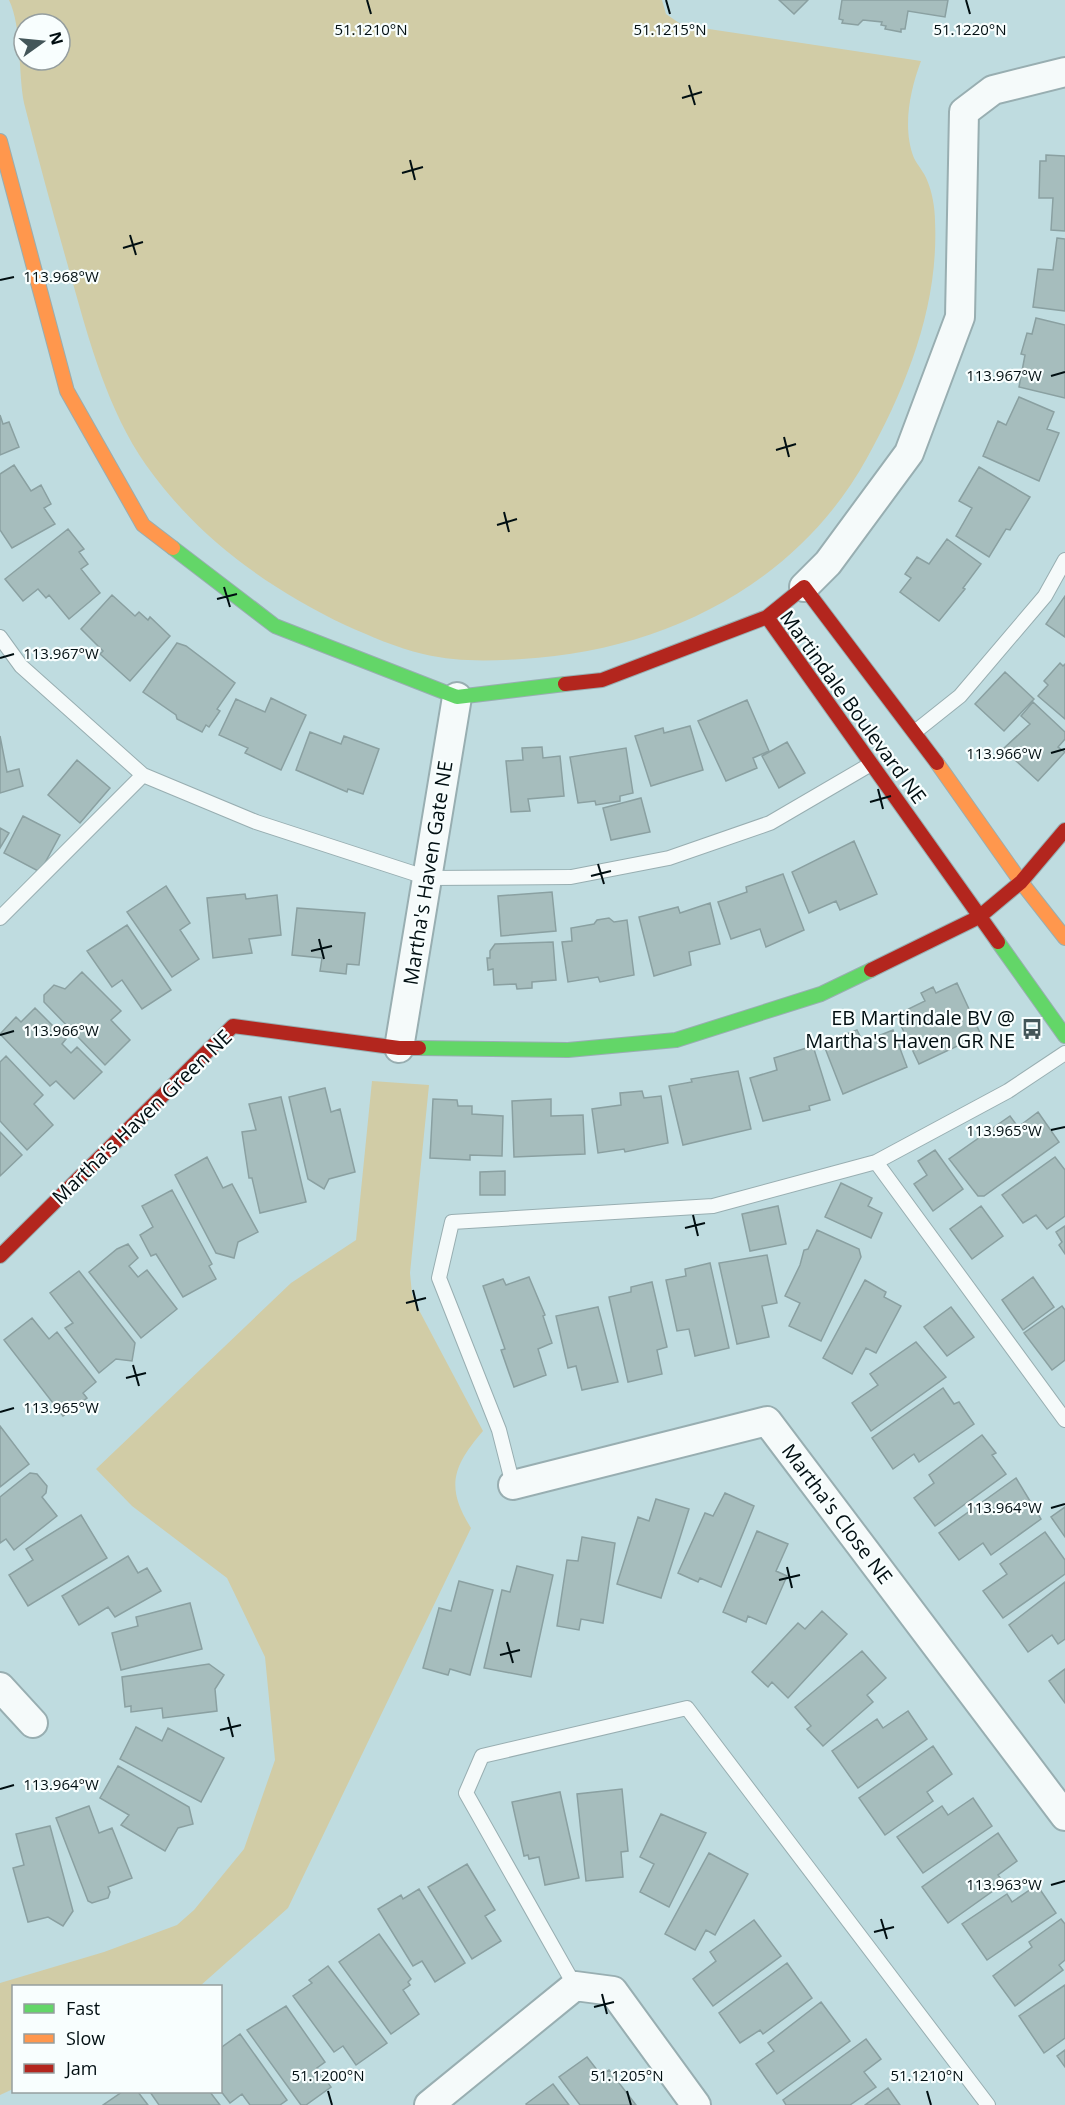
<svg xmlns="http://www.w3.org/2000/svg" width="1065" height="2105" viewBox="0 0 1065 2105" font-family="'Open Sans',sans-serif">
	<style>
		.green { fill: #d1cca6; fill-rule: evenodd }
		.building { fill: #a6bdbd; stroke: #8aa0a1; stroke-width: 1.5 }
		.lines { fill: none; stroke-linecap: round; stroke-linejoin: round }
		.lane-casing { stroke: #98aeb1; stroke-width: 16 }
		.street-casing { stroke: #98aeb1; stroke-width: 32 }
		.fast-casing { stroke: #98aeb1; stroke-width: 16 }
		.slow-casing { stroke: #98aeb1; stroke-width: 16 }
		.jam-casing { stroke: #98aeb1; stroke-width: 16 }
		.lane { stroke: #f5fafa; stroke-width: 14 }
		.street { stroke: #f5fafa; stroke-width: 28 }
		.fast { stroke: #63d668; stroke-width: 14 }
		.slow { stroke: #ff974d; stroke-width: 14 }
		.jam { stroke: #b3261e; stroke-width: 14 }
		.ticks { fill: none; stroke: #000e11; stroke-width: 2 }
		.labels { text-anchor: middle; stroke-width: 4.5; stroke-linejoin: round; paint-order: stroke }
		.street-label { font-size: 20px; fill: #000e11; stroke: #f8fefe }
		.poi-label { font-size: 20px; fill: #000e11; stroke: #f8fefe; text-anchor: end }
		.ticks-label { font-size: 15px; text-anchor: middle; fill: #000e11; stroke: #f8fefe; stroke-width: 4.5; stroke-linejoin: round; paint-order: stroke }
	</style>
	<rect width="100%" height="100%" fill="#bfdce0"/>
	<path class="green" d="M9,0H662L666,14L682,25L921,61C910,90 902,128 914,158C918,166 924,172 927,180C932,191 935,208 935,221C939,305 907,386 867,458C797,585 663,651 522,659C488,661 457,662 423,654C397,648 370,636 345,625C266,587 197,537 146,465C108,410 90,344 72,280C55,221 39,162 24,103C18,72 22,27 9,0ZM24,24H60V60H24Z
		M372,1081L429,1085L410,1273L412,1294L420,1312L483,1431C453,1466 445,1487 471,1528L288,1908L200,1986H14L13,2089L0,2095V1983L104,1952L177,1925L194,1910L244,1849L275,1760L265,1657L227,1578L132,1506L96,1469L291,1283L356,1240Z"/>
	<path class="building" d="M779,0H808L794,14Z
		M842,0H948L945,17L908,11L905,29H901V32L885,29L886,26L881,25L882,22L863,20L858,25L842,23L843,20L839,19Z
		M1046,155L1065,156V231L1051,230L1053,198H1039L1040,161H1046Z
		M1057,238L1065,239V311L1033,307L1038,269L1053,270Z
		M1036,318L1065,325V398L1019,387L1025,355L1021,354L1027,333L1032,334Z
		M1019,397L1054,412L1047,429L1059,433L1039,481L983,456L998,421L1006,425Z
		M0,415L3,424L9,422L19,447L0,455Z
		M14,465L31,491L41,485L51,504L44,508L55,524L12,548L0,530V474Z
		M979,467L1030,497L1010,530L1006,529L989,557L956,536L972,508L959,501Z
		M68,529L84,549L79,552L88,564L81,569L100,593L69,619L49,595L46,598L38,589L23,601L5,579Z
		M947,539L981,564L963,588L965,589L939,621L900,592L911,578L905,574L917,557L929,564Z
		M112,595L135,616L139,612L148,620L150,617L170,636L130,681L100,654L103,651L81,629Z
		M1065,596V637L1046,624Z
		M177,643L186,646L235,683L217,709L220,711L209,727L206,725L202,732L177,719L176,715L143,692Z
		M1060,663L1063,666L1065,664V719L1038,696L1048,685L1044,681Z
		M1005,672L1034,699L1004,731L975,704Z
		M271,698L306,715L281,770L245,753L248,748L219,735L236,699L265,712Z
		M747,700L769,751L753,758L757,768L726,781L698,721Z
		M1033,702L1065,732V739L1058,747L1065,752L1038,781L1003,749L1030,724L1021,716Z
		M690,726L703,770L651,786L635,736L663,728L664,733Z
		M310,732L341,744L344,736L379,749L363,794L348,789L347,792L296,770Z
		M0,736L7,772L19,769L23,786L0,793Z
		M787,742L805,773L779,788L762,756Z
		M542,747L543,758L560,756L564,796L528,799L530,811L511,812L506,761L523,760L522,748Z
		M626,748L633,793L620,796V801L596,805L595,801L578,803L570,757Z
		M77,760L110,788L80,823L48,795Z
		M641,798L650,832L611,840L603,808Z
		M23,816L60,835L40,872L4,853Z
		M0,828L9,833L0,848Z
		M854,841L877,894L840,910L836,901L809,913L792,872Z
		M783,874L804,930L766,947L760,929L731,939L718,902L747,892L746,887Z
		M166,886L190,923L180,930L199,959L172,977L127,912Z
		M552,892L556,931L501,936L498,896Z
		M245,894L246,899L277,895L281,935L249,939L252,953L213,958L207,898Z
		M710,903L720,944L689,952L691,965L654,976L639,917L678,907L680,913Z
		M297,908L365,913L359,965L347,964L346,974L320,971L322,958L292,955Z
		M609,918L614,922L627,920L634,975L600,982L598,977L568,982L562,942L572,941L571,928L594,924L597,920Z
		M127,925L171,990L142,1009L122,980L112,987L87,951Z
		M553,942L556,980L532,982V988L517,989L516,984L494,985L493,969L488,970L487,958H490V951L495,944Z
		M82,972L121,1011L111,1020L130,1040L105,1065L44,1002V995L54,985L65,989Z
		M957,983L981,1035L919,1064L896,1015L925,1001L921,993L933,987L936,993Z
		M35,1008L66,1039L62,1044L71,1053L77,1047L102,1072L74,1099L56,1081L50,1086L0,1034L16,1017L21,1022Z
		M857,1030L863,1042L893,1030L907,1067L843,1094L823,1043Z
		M813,1046L830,1100L809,1106L810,1110L763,1121L750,1078L777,1070L774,1058Z
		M6,1056L43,1095L34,1104L53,1125L27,1150L0,1121V1062Z
		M738,1071L751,1129L683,1145L669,1086L692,1082L691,1079Z
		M325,1088L331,1112L340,1109L355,1172L329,1179L324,1189L308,1179L289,1097Z
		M642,1091L644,1098L661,1096L668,1143L625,1152L624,1149L598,1153L592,1109L621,1105L620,1093Z
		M281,1097L306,1202L260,1213L252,1178H249L242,1132L256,1130L249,1104Z
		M433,1099L457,1100L458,1106H472V1114L503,1116L502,1156L470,1155V1160L430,1158Z
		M551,1099V1116L583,1115L585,1154L514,1157L512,1101Z
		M1038,1112L1059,1142L984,1196H978L949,1159L1010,1116L1018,1127Z
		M0,1132L22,1155L0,1176Z
		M935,1150L963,1189L933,1211L914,1184L927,1175L918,1161Z
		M207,1157L223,1188L232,1184L258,1232L238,1242L234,1258L216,1253L175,1175Z
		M1055,1157L1065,1170V1216L1047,1229L1036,1215L1023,1223L1002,1195Z
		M505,1171V1195H480V1172Z
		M841,1183L872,1198L868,1206L882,1213L871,1238L825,1217Z
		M172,1190L212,1264L209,1266L216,1279L183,1297L156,1254L151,1256L140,1235L153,1227L142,1206Z
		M778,1206L786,1244L750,1251L742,1214Z
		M981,1206L1003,1236L972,1259L950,1229Z
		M1065,1226V1254L1059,1245L1062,1242L1056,1232Z
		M817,1230L859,1249L861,1257L821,1341L789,1326L800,1303L785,1296L800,1265L804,1250L808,1249Z
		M128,1244L138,1258L129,1266L138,1277L147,1270L177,1309L141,1338L89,1272L117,1249Z
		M767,1255L777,1303L762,1306L769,1337L737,1344L719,1263Z
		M710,1263L729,1348L695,1356L689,1329L677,1331L666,1280L686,1276L685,1269Z
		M79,1271L135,1343L132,1361L116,1359L99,1373L65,1328L73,1323L50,1293Z
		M529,1277L545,1315L543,1316L552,1343L538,1349L546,1375L514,1387L501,1350L505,1349L483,1286L503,1279L506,1285Z
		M1033,1277L1054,1307L1023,1330L1002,1300Z
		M865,1280L886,1292L884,1297L901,1306L876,1353L866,1348L852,1374L823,1358Z
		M652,1282L667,1347L657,1350L662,1374L628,1382L609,1297L631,1292V1287Z
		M1062,1306L1065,1310V1360L1052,1370L1024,1333Z
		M598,1307L618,1382L582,1390L576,1366L568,1368L556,1316Z
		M951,1307L974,1337L947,1356L924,1327Z
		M32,1318L49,1339L57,1332L96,1382L83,1393L87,1398L63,1416L4,1340Z
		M916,1342L946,1377L871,1431L852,1403L878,1385L870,1374Z
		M943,1388L954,1404L959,1402L974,1424L919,1462L914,1454L893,1469L872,1438Z
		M0,1426L29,1464L0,1487Z
		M982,1435L996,1453L992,1455L1006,1474L935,1526L914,1498L934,1483L929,1475Z
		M30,1473L37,1474L47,1486L46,1493L42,1497L57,1516L14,1550L6,1539L0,1543V1497Z
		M1016,1478L1041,1519L991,1555L983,1543L959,1560L939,1533Z
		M725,1493L754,1506L721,1587L700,1578L698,1582L678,1573L705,1513L713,1516Z
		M656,1499L689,1509L661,1598L617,1584L638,1517L649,1521Z
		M1065,1507V1537L1051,1517Z
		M81,1515L107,1558L28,1606L9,1575L33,1560L26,1549Z
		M757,1531L788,1544L776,1571L787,1576L766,1624L748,1616L746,1622L723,1612Z
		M1045,1532L1065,1560V1574L1003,1618L983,1591L1007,1574L1000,1564Z
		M582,1537L615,1543L603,1623L581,1619L579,1630L557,1626L567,1560L578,1561Z
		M128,1556L138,1573L147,1568L161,1591L115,1617L108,1607L79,1625L62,1596Z
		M517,1566L553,1575L531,1677L484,1668L502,1590L510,1592Z
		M459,1581L493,1590L470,1675L450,1669L448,1675L423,1668L439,1608L451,1611Z
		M1065,1582V1639L1058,1644L1052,1635L1028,1652L1009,1625Z
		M190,1603L202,1649L121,1670L112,1633L138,1626L136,1617Z
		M822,1611L847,1634L788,1698L772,1682L768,1687L752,1672L798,1623L805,1629Z
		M862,1651L886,1678L867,1695L873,1702L823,1746L807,1729L811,1726L795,1707Z
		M209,1664L224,1675L215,1689L217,1711L163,1718L162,1708L131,1712V1706L125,1707L122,1677Z
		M1065,1669V1703L1049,1681Z
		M908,1711L927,1739L858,1788L832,1751L877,1719L883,1728Z
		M136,1727L162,1741L168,1728L224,1758L201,1802L120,1759Z
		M933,1746L952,1774L927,1792L933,1801L885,1835L859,1798Z
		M118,1766L189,1807L193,1824L178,1828L165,1851L121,1825L129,1815L100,1798Z
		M622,1789L628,1851L621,1852L623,1877L586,1881L577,1794Z
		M560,1792L579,1878L545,1885L539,1857L529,1859L528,1855L524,1856L512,1802Z
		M973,1798L992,1826L923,1873L897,1837L942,1806L948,1815Z
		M89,1806L99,1833L112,1828L132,1878L108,1887L110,1892L108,1898L92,1903L88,1901L56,1818Z
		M661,1814L706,1833L669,1907L640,1892L654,1864L640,1857Z
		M50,1826L73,1911L63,1926L48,1917L28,1922L13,1868L24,1865L16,1834Z
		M998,1833L1017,1861L998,1875L1004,1883L948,1923L922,1887Z
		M709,1853L748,1874L715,1935L706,1930L695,1950L665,1934Z
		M467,1864L495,1910L485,1916L501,1941L472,1959L428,1887Z
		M1037,1885L1056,1913L987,1960L962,1924L1007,1894L1012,1902Z
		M419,1889L465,1963L435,1982L422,1961L413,1966L378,1909L401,1895L403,1899Z
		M1061,1919L1065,1924V1960L1059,1965L1063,1970L1015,2006L993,1976L1032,1947L1029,1942Z
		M754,1920L781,1956L713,2006L693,1979L716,1961L710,1952Z
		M379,1934L411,1979L408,1982L410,1985L403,1990L419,2014L391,2034L339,1962Z
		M787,1963L812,1998L763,2034L760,2030L740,2043L719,2013Z
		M328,1966L387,2043L356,2065L343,2046L334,2052L293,1996L312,1983L309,1980Z
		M1065,1985V2038L1044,2053L1019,2016Z
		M821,2002L850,2041L777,2094L756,2064L774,2051L768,2043Z
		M286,2006L325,2062L317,2068L331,2087L306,2105H301L247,2030Z
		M240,2034L287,2100L280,2105H250L242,2094L230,2103L220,2090L222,2047Z
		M866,2039L881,2059L864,2072L876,2087L850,2105H786L783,2100Z
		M1065,2050V2067L1057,2056Z
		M587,2057L601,2075L609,2070L636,2105H580L559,2077Z
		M553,2084L569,2105H527L526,2104Z
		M888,2088L900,2105H865Z
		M122,2092H138L148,2105H103Z
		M150,2092H210L220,2105H159Z"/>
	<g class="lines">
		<defs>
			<path id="lane" d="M0,637L21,666L143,775L256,822L428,878L571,877L669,858L770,823L871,764
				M916,731L960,696L1045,596L1065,560
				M0,918L143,775
				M876,1162L1065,1420
				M513,1485L499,1430L439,1278L452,1222L713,1206L876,1162L1008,1091L1065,1053
				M575,1986L466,1793L482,1756L687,1708L988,2105"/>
			<path id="street" d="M804,587L828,563L909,453L960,317L964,112L993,90L1065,72
				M399,1048L457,697
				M513,1485L767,1421L1065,1816
				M0,1687L33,1723
				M429,2105L575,1986L613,1991L696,2105"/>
			<path id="fast" d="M173,548L275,626L457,697L565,684
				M998,942L1065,1036
				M419,1048L568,1050L676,1040L821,994L871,970"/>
			<path id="slow" d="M0,141L67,391L143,525L173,548
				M937,763L1021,882L1065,938"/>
			<path id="jam" d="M767,617L998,942
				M565,684L602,680L767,617L804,587L937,763
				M871,970L979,917L1021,882L1065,830
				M0,1256L233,1026L399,1048H419"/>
		</defs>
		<use href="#lane" class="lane-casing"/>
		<use href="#street" class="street-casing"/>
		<use href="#fast" class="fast-casing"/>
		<use href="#slow" class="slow-casing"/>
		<use href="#jam" class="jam-casing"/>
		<use href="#lane" class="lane"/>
		<use href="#street" class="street"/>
		<use href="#fast" class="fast"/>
		<use href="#slow" class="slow"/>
		<use href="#jam" class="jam"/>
	</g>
	<path class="ticks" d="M367,0L371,14M666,0L670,14M966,0L970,14M689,85L695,105M682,98L702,92M410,160L415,180M402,173L423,167M130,235L136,255M123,248L143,242M0,280L14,277M1051,376L1065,372M784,437L789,457M776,450L796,444M504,512L509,532M497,525L517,519M224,587L230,607M217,599L237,594M0,658L14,654M1051,753L1065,749M878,789L883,809M870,802L891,796M598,864L604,884M591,876L611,871M319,939L324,959M311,951L332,946M0,1035L14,1031M1051,1130L1065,1127M693,1215L698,1236M685,1228L705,1223M413,1290L418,1311M406,1303L426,1298M133,1365L139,1386M126,1378L146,1373M0,1412L14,1408M1051,1508L1065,1504M787,1567L792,1588M779,1580L800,1575M507,1642L513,1663M500,1655L520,1650M228,1717L233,1737M220,1730L241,1725M0,1789L14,1785M1051,1885L1065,1881M881,1919L887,1939M874,1932L894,1927M602,1994L607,2014M594,2007L614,2002M328,2091L332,2105M627,2091L631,2105M927,2091L931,2105"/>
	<defs>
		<symbol id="bus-bare" viewBox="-9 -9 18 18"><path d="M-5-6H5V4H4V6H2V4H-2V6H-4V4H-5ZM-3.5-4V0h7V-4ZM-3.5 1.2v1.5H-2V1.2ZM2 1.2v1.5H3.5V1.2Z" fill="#435659" stroke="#f8fefe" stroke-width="2.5" paint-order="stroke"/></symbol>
	</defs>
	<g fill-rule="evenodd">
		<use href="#bus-bare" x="1017" y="1014" width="30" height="30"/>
	</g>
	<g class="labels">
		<g class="street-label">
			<text transform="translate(853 707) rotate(54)" y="7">Martindale Boulevard NE</text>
			<text transform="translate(428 873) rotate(-81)" y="7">Martha's Haven Gate NE</text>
			<text transform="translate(142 1117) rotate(-44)" y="7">Martha's Haven Green NE</text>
			<text transform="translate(837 1514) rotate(53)" y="7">Martha's Close NE</text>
		</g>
		<g class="poi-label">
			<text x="1015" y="1025">EB Martindale BV @<tspan x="1015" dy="23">Martha's Haven GR NE</tspan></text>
		</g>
	</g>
	<g class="ticks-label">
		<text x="371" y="35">51.1210°N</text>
		<text x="670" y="35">51.1215°N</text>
		<text x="970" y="35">51.1220°N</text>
		<text x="61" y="282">113.968°W</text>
		<text x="1004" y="381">113.967°W</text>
		<text x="61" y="659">113.967°W</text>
		<text x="1004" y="759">113.966°W</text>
		<text x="61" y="1036">113.966°W</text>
		<text x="1004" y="1136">113.965°W</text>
		<text x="61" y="1413">113.965°W</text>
		<text x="1004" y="1513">113.964°W</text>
		<text x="61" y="1790">113.964°W</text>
		<text x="1004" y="1890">113.963°W</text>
		<text x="328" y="2081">51.1200°N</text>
		<text x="627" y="2081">51.1205°N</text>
		<text x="927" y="2081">51.1210°N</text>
	</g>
	<rect x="12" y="1985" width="210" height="108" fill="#f8fefe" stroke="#959e9f" stroke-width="1.5"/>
	<rect x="24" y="2004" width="30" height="9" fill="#63d668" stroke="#959e9f" stroke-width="1.5"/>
	<text x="66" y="2015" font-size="18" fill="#000e11">Fast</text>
	<rect x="24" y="2034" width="30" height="9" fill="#ff974d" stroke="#959e9f" stroke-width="1.5"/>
	<text x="66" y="2045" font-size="18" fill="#000e11">Slow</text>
	<rect x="24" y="2064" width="30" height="9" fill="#b3261e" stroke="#959e9f" stroke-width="1.5"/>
	<text x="66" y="2075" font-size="18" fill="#000e11">Jam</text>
	<g transform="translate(42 42) rotate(75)"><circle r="28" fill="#f8fefe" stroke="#959e9f" stroke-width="1.5"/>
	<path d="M0-4.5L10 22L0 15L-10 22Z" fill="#435659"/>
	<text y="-9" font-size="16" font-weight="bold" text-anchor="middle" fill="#000e11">N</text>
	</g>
</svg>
